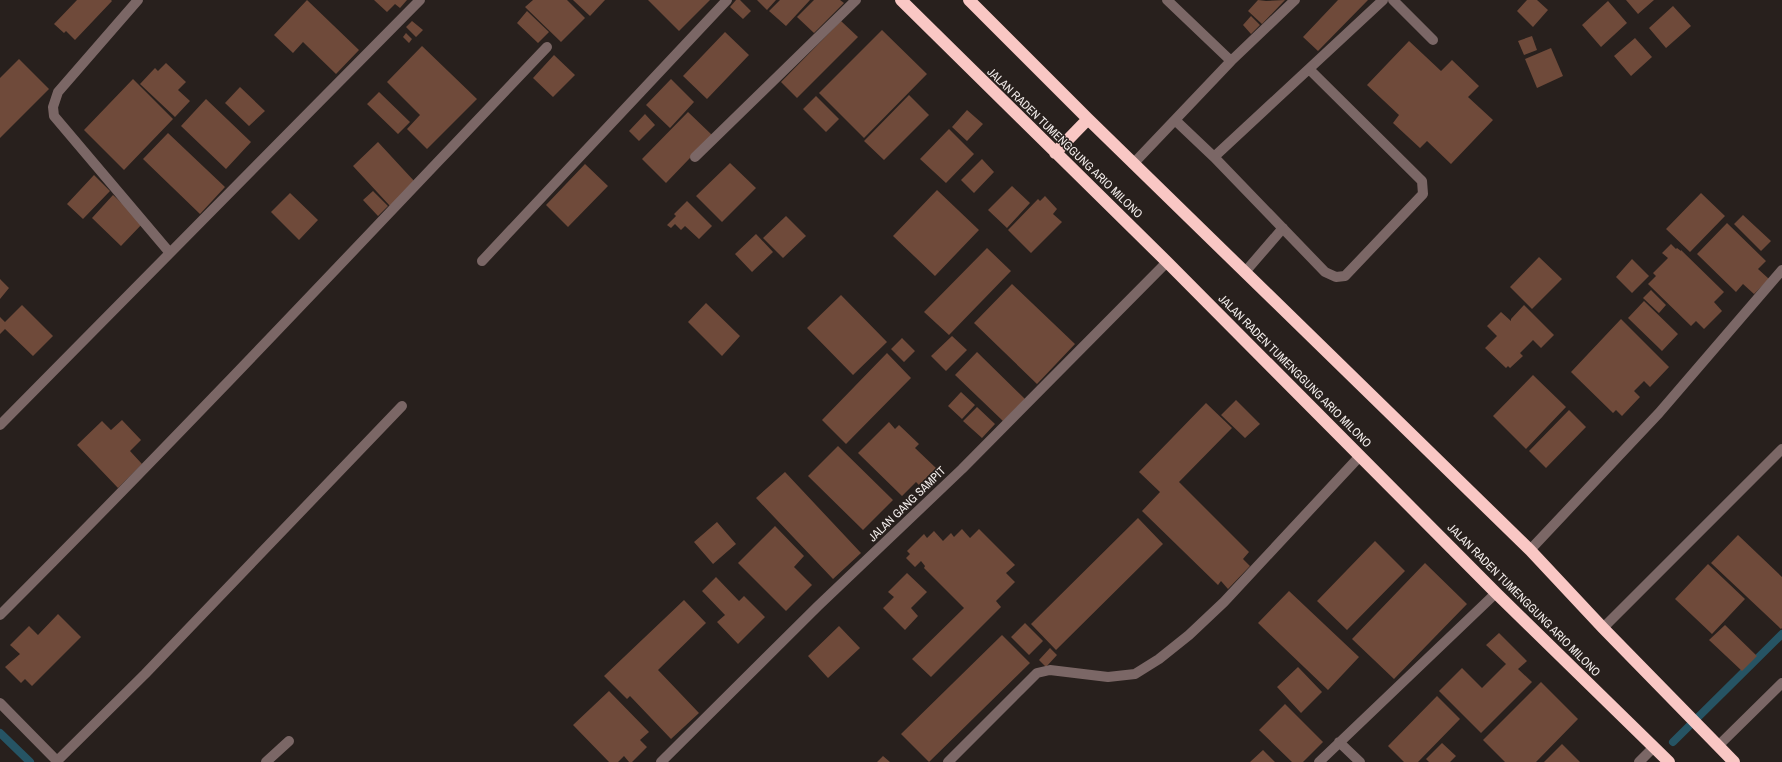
<svg xmlns="http://www.w3.org/2000/svg" width="1782" height="762" viewBox="0 0 1782 762" font-family="'Archivo Narrow',sans-serif">
	<style>
		.lines { fill: none; stroke-linecap: round; stroke-linejoin: round }
		.stream { stroke: #265464; stroke-width: 8 }
		.building { fill: #6f4a3a }
		.lane { stroke: #7b6766; stroke-width: 10 }
		.street { stroke: #7b6766; stroke-width: 10 }
		.highway { stroke: #f9c7c4; stroke-width: 12 }
		.labels { text-anchor: middle; stroke-width: 3; stroke-linejoin: round; paint-order: stroke }
		.street-label { font-size: 12px; fill: #f2ecea; stroke: #28201d }
	</style>
	<rect width="100%" height="100%" fill="#28201d"/>
	<g class="lines">
		<path class="stream" d="M0,733L30,762
			M1673,742L1782,634"/>
	</g>
	<path class="building" d="M77,0H111L112,1L75,40L66,31L64,33L54,24Z
		M307,0L359,50L336,74L303,42L293,53L274,35Z
		M374,0H407L400,8L395,4L387,12Z
		M533,0H567L585,18L561,42L525,7Z
		M573,0H605L590,16Z
		M648,0H710L679,31Z
		M736,0H740L751,11L743,19L730,7Z
		M757,0H776L767,10Z
		M780,0H810L786,26L769,11Z
		M814,0H840L844,3L814,33L797,17Z
		M1258,0L1266,1L1285,0L1262,24L1248,11Z
		M1338,0H1368L1318,51L1303,37Z
		M1527,0H1537L1548,10L1533,27L1517,11Z
		M1626,0H1654L1638,14Z
		M1608,1L1627,23L1601,47L1582,25Z
		M1673,6L1691,26L1666,48L1649,28Z
		M527,11L549,32L538,43L517,23Z
		M1251,16L1260,25L1251,34L1243,25Z
		M412,21L423,30L416,37L406,27Z
		M841,21L858,37L797,98L781,82Z
		M882,30L927,74L864,138L819,93Z
		M725,32L749,55L707,99L683,76Z
		M406,33L412,39L409,43L403,37Z
		M1532,36L1537,50L1524,55L1518,41Z
		M1635,38L1652,57L1631,76L1614,56Z
		M1409,41L1441,71L1452,60L1479,86L1468,97L1493,120L1451,164L1427,141L1420,148L1393,123L1399,115L1367,85Z
		M422,46L477,99L427,149L407,129L420,115L387,82Z
		M1551,48L1563,76L1537,88L1525,59Z
		M554,55L575,75L553,97L533,78Z
		M19,59L49,89L0,138V78Z
		M166,63L186,82L178,90L190,101L175,117L140,84L155,68L158,71Z
		M133,79L173,119L124,170L84,130Z
		M671,79L694,102L670,128L646,105Z
		M240,87L265,111L249,126L225,103Z
		M379,92L410,122L398,134L367,104Z
		M909,95L929,115L884,160L864,141Z
		M816,96L839,119L826,132L803,109Z
		M206,99L251,142L226,169L181,126Z
		M967,110L983,124L967,141L952,127Z
		M688,112L712,135L666,183L642,159Z
		M645,114L655,125L639,141L629,131Z
		M949,129L974,154L946,183L920,159Z
		M168,133L225,187L200,214L143,159Z
		M378,142L415,182L390,206L353,166Z
		M982,159L994,172L974,193L961,180Z
		M730,163L756,188L722,222L696,196Z
		M585,164L608,186L568,227L546,205Z
		M94,175L110,191L83,219L67,204Z
		M1012,186L1030,203L1007,228L988,210Z
		M937,190L979,230L935,276L893,236Z
		M373,191L388,206L378,216L363,200Z
		M290,193L318,220L299,240L271,212Z
		M1701,193L1725,216L1690,252L1666,229Z
		M113,195L143,223L121,246L92,218Z
		M1045,196L1057,209L1053,214L1062,222L1031,253L1008,230L1038,199L1040,201Z
		M687,201L712,226L699,239L685,226L681,230L675,224L671,228L667,225L676,216L674,214Z
		M1743,215L1771,241L1761,251L1734,224Z
		M786,216L806,236L783,258L763,238Z
		M1727,223L1766,261L1758,269L1769,279L1754,294L1743,284L1736,292L1697,254Z
		M756,234L773,252L752,272L735,254Z
		M1671,244L1676,249L1677,248L1681,251V250L1724,292L1714,302L1722,311L1704,329L1696,321L1691,326L1648,284L1656,276L1653,273L1668,258L1662,253Z
		M987,248L1011,271L949,335L924,312Z
		M1539,257L1562,279L1532,309L1510,287Z
		M1632,259L1649,276L1632,293L1616,277Z
		M0,279L9,288L0,299Z
		M1012,284L1075,344L1037,384L974,323Z
		M1651,290L1666,305L1659,313L1643,298Z
		M841,295L887,342L853,375L807,328Z
		M1644,301L1678,334L1662,351L1628,318Z
		M706,303L740,336L722,356L688,322Z
		M22,305L53,336L33,356L5,329L0,334V317L5,322Z
		M1524,305L1554,335L1541,348L1533,340L1520,353L1523,356L1510,368L1508,366L1506,368L1485,348L1497,336L1487,326L1501,312L1511,321V319Z
		M1621,319L1669,367L1650,387L1644,381L1634,391L1640,397L1622,416L1616,410L1613,413L1571,372Z
		M952,336L967,350L946,371L931,356Z
		M902,338L915,351L904,362L891,349Z
		M977,352L1025,399L1003,421L955,375Z
		M887,353L911,378L846,444L822,420Z
		M1533,375L1566,407L1526,449L1493,416Z
		M961,392L975,405L962,419L948,406Z
		M1236,400L1260,424L1245,438L1221,415Z
		M1206,403L1232,428L1179,482L1249,552L1243,559L1250,566L1228,589L1221,581L1218,585L1142,511L1160,492L1139,472Z
		M977,407L995,424L982,438L963,421Z
		M1569,410L1586,427L1546,468L1529,451Z
		M122,420L141,440L130,451L142,464L118,488L77,445L102,421L111,430Z
		M889,422L895,429L899,425L919,444L915,448L936,468L919,485L916,482L902,496L858,453Z
		M838,446L893,500L863,530L808,476Z
		M785,472L861,553L833,579L756,498Z
		M1138,518L1163,544L1056,650L1031,624Z
		M717,522L736,544L713,564L694,542Z
		M775,526L804,556L794,567L812,585L786,611L738,563Z
		M962,529L970,538L979,529L1015,565L1006,573L1015,582L996,601L1001,607L931,677L912,659L964,608L924,568L925,566L921,561L915,567L906,558L910,554L907,551L924,534L927,538L934,531L943,541L951,533L954,537Z
		M1738,535L1782,577V628L1781,629L1711,563Z
		M1375,541L1405,571L1347,630L1317,601Z
		M1425,563L1467,604L1394,679L1352,639Z
		M1708,564L1745,599L1712,634L1675,599Z
		M907,573L927,592L911,608L918,616L905,630L883,608L894,597L888,592Z
		M716,577L739,601L744,596L765,617L738,644L717,622L725,615L702,591Z
		M1289,591L1359,657L1328,690L1258,623Z
		M684,600L706,623L658,670L699,713L671,739L630,696L627,699L604,676Z
		M58,614L81,637L32,686L25,679L21,683L5,667L20,654L10,645L29,626L38,635Z
		M1025,623L1043,641L1029,655L1011,637Z
		M1725,625L1757,656L1742,671L1709,640Z
		M839,626L860,648L828,678L808,656Z
		M1499,633L1527,661L1518,669L1532,682L1481,733L1439,691L1462,668L1482,688L1506,664L1486,645Z
		M1002,635L1030,663L929,762L901,734Z
		M1050,648L1057,655L1046,667L1039,660Z
		M1298,667L1322,692L1301,713L1277,687Z
		M1541,682L1578,719L1536,762H1505L1483,740Z
		M609,691L649,732L640,740L647,747L632,762H629L624,756L618,762H609L573,725Z
		M1437,696L1460,719L1418,762H1404L1388,746Z
		M1285,704L1323,742L1303,762H1292L1259,730Z
		M1442,743L1456,756L1450,762H1429L1426,759Z
		M1562,744L1580,762H1544Z
		M1263,750L1275,762H1250Z
		M883,756L890,762H877Z"/>
	<g class="lines">
		<path class="lane" d="M1603,628L1782,449
			M948,762L1037,673L1050,670L1108,677L1135,674L1159,659L1189,635L1224,602L1360,456"/>
		<path class="street" d="M138,0L58,92L53,107L54,116L170,253
			M1167,0L1231,61
			M1393,0L1433,40
			M1175,120L1214,157L1383,0
			M695,157L856,0
			M1214,157L1325,272L1336,277L1345,276L1423,194L1422,181L1309,69
			M1133,164L1231,61L1295,0
			M482,261L727,0
			M1245,272L1283,228
			M0,425L420,0
			M1530,550L1659,413L1782,270
			M0,615C186,429 366,237 547,47
			M0,703L58,762
			M1339,742L1360,762
			M1718,746L1782,683
			M57,761L145,674L402,406
			M266,762L289,741
			M661,762L818,606L962,469L1167,262
			M1319,762L1496,593
			M1639,762L1654,747"/>
		<path class="highway" d="M901,0L1167,262L1496,593L1669,762
			M969,0L1088,119L1530,550L1603,628L1734,762
			M1055,153L1088,119"/>
	</g>
	<g class="labels">
		<g class="street-label">
			<text transform="translate(1065 143) rotate(44)" y="4">JALAN RADEN TUMENGGUNG ARIO MILONO</text>
			<text transform="translate(1295 371) rotate(45)" y="4">JALAN RADEN TUMENGGUNG ARIO MILONO</text>
			<text transform="translate(907 504) rotate(-44)" y="4">JALAN GANG SAMPIT</text>
			<text transform="translate(1524 600) rotate(45)" y="4">JALAN RADEN TUMENGGUNG ARIO MILONO</text>
		</g>
	</g>
</svg>
